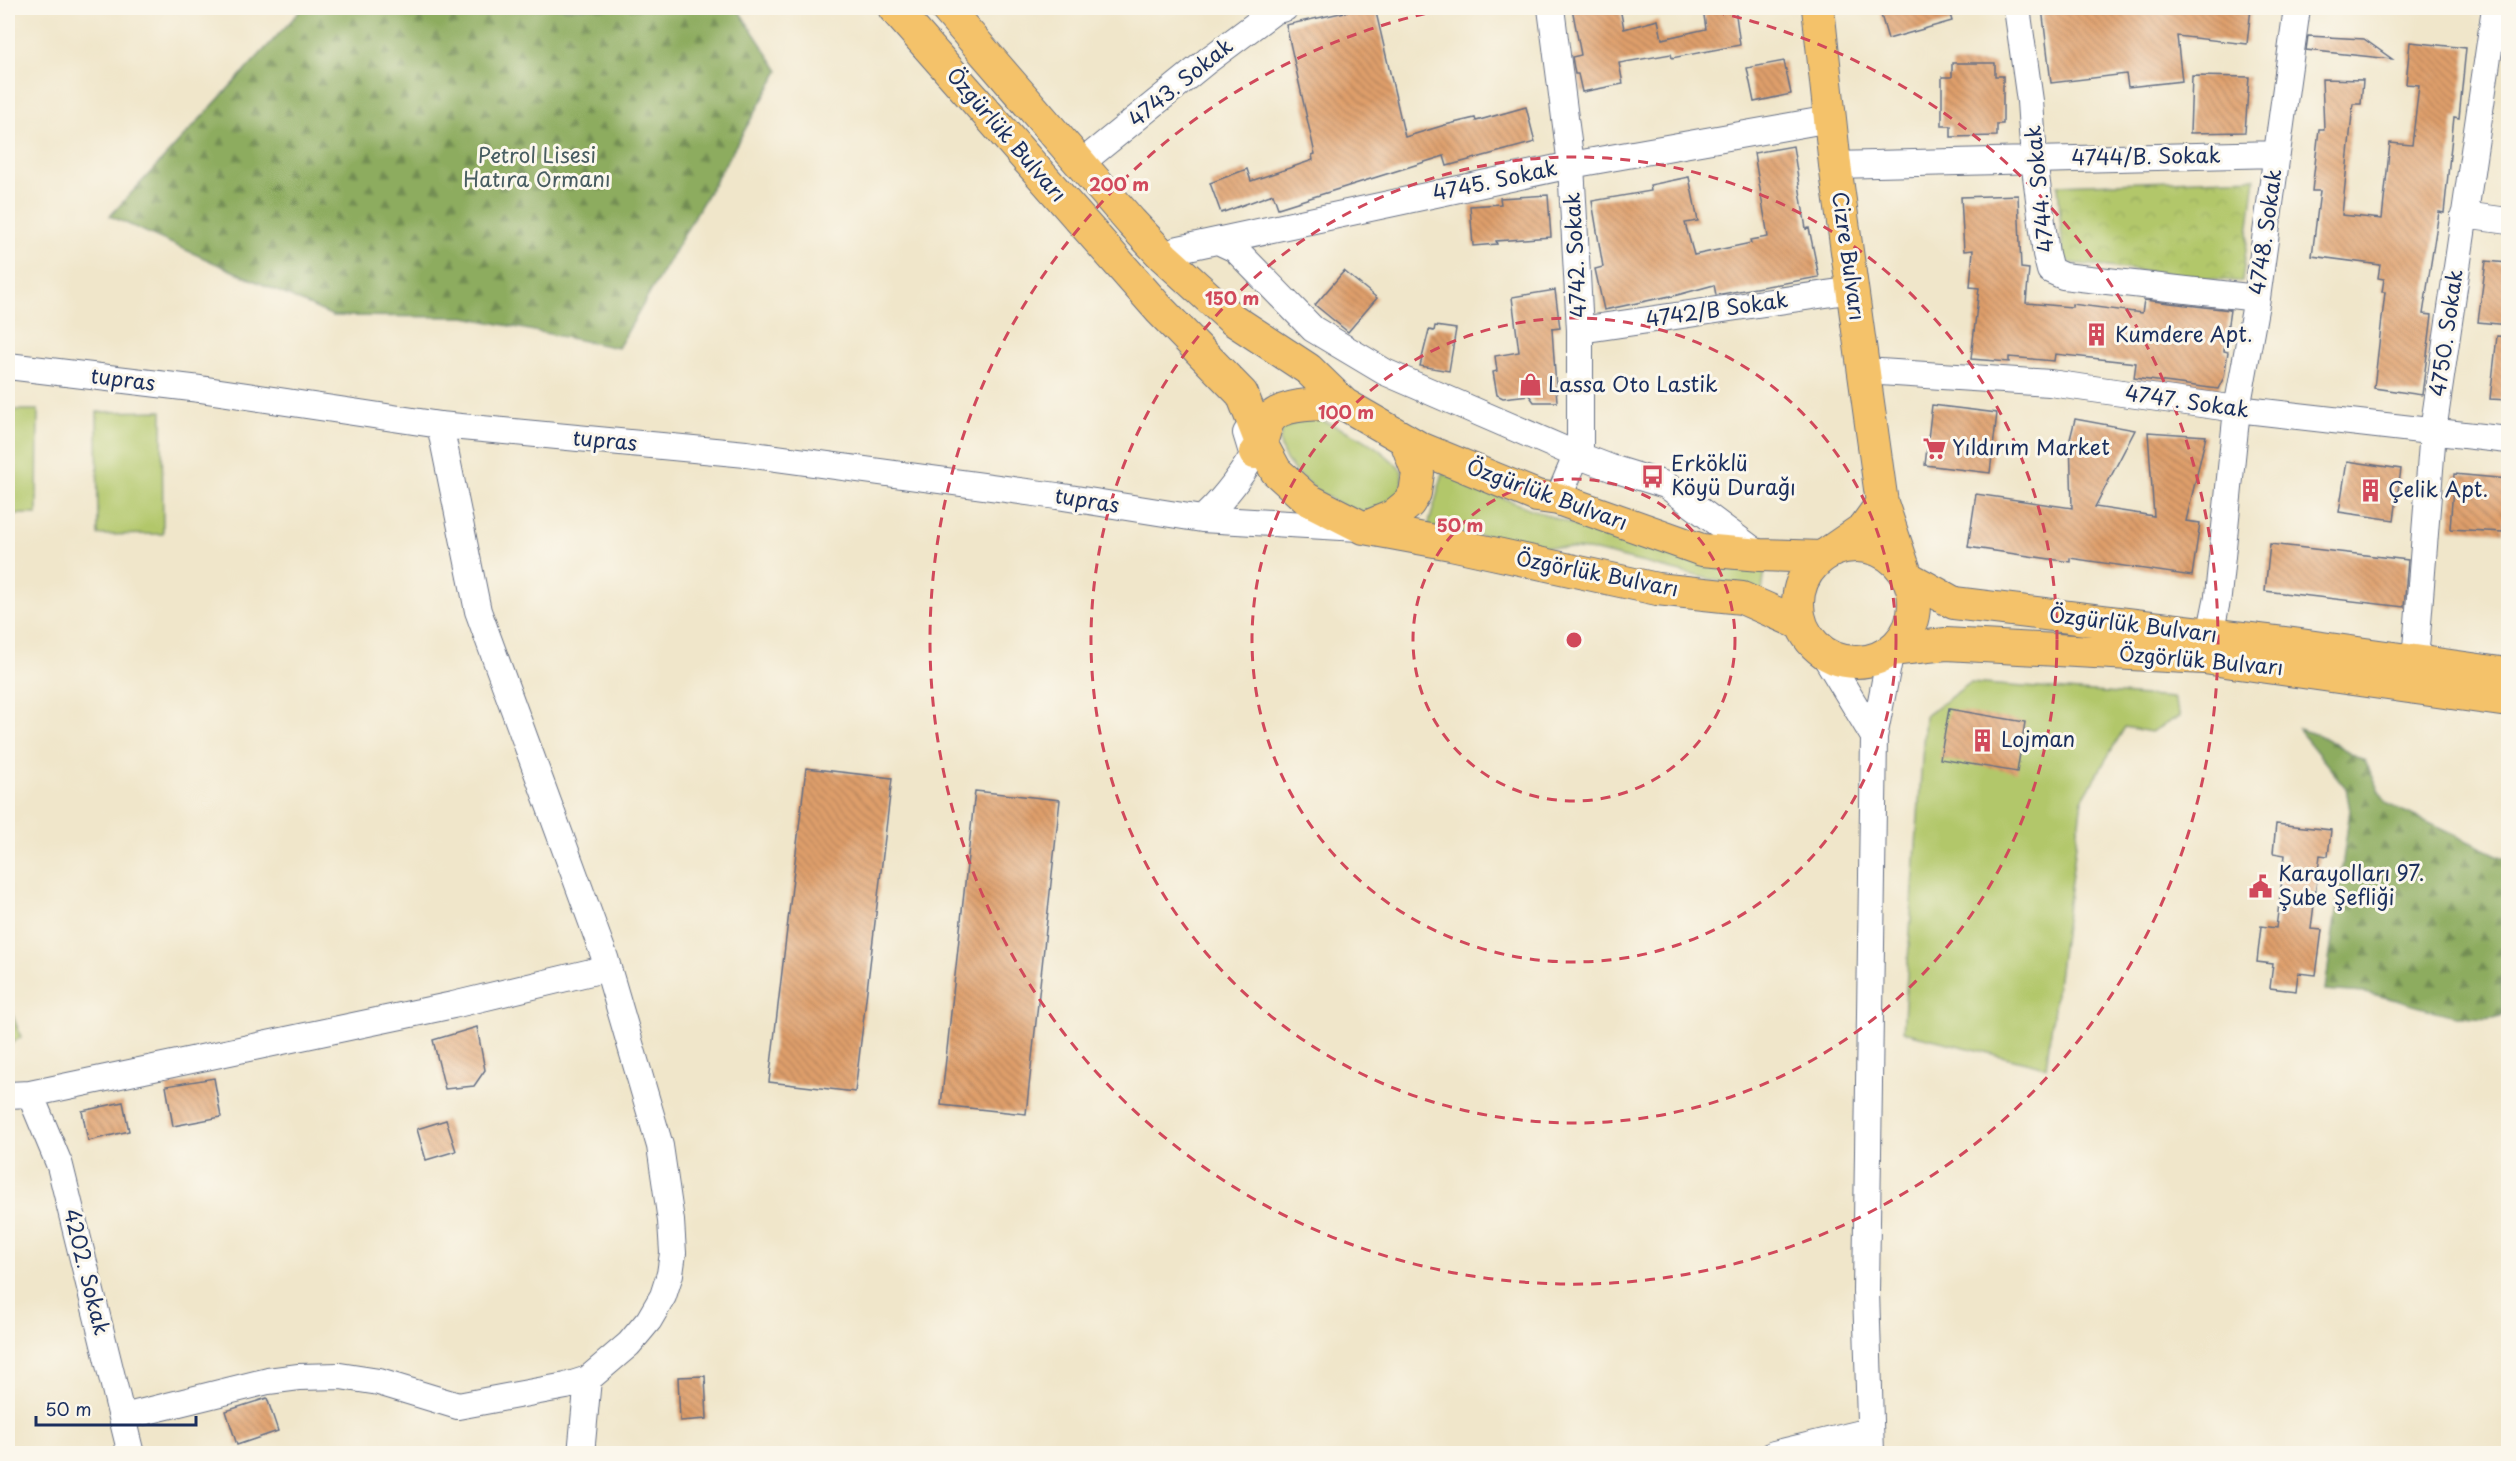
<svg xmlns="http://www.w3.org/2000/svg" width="2516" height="1461" viewBox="0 0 2516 1461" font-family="'Playpen Sans',sans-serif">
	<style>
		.grass { fill: #b2c76b; stroke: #667b64; stroke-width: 1.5 }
		.forest { fill: url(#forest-firs); stroke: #546e5e; stroke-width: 1.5 }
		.cemetery { fill: url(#cemetery-stones); stroke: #667b64; stroke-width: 1.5 }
		.park { fill: url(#park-crowns); stroke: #667b64; stroke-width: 1.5 }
		.building { fill: url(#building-back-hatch) }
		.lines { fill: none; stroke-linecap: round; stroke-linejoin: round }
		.minor-casing { stroke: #666f84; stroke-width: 28 }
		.major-casing { stroke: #666f84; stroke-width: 34 }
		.minor { stroke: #fff; stroke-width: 26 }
		.major { stroke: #f4c26a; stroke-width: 32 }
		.ring { fill: none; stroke: #d1495b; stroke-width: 3; stroke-dasharray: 10 8 }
		.labels { text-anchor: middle; stroke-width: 6; stroke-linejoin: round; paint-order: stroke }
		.street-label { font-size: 21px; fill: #1b2f5e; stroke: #fbf7ec }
		.park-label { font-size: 21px; fill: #485d62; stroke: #fbf7ec }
		.poi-label { font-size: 21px; fill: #1b2f5e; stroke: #fbf7ec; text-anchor: start }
		.centre { fill: #d1495b; stroke: #fbf7ec; stroke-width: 3 }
		.ring-label { font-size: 18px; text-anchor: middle; font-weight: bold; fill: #d1495b; stroke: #fbf7ec; stroke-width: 6; stroke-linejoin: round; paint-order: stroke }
	</style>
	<defs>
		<pattern id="forest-firs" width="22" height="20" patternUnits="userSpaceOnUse" patternTransform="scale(1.5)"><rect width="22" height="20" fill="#8dac5f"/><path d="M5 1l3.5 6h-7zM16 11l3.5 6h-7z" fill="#728c52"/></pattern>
		<pattern id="cemetery-stones" width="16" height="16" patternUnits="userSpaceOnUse" patternTransform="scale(1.5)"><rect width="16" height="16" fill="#b2c76b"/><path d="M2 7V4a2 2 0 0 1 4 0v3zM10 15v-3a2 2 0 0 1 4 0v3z" fill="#98ab5f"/></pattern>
		<pattern id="park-crowns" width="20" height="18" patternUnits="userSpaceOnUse" patternTransform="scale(1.5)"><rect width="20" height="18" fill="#b2c76b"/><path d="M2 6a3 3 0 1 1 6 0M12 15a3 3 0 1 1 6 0" fill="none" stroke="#98ab5f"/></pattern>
		<pattern id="building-back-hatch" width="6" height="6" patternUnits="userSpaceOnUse" patternTransform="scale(1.5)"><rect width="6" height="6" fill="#df9f6b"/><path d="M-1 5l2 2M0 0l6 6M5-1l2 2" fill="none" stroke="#b4825b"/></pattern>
	</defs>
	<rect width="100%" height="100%" fill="#fbf7ec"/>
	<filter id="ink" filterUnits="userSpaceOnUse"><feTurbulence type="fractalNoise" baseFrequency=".0167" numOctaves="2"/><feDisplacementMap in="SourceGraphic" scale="12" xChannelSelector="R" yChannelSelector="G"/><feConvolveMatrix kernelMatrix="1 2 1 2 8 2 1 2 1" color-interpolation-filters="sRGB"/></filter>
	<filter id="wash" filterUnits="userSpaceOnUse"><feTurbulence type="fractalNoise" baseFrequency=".008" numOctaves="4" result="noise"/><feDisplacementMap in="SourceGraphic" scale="24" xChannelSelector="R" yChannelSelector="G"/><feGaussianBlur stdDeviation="1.35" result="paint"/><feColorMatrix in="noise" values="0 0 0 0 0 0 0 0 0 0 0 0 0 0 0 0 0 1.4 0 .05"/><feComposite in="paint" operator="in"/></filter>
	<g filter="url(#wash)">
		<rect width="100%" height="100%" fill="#f0e6ca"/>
		<path class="grass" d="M8,410H38L37,514H8Z
			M162,411L163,534L98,535L97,412Z
			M1313,417C1350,432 1376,441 1402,471V492L1395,502C1386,505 1372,512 1363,511C1336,508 1291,476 1282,451C1278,442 1281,432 1284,423Z
			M1443,473C1514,503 1586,533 1661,551C1695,560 1731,564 1765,570L1762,592L1596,551L1535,545L1428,527Z
			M1970,683L2173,698L2180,716L2151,732L2125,727L2082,800L2046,1067L1903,1032L1925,716Z"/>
		<path class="forest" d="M303,8H737L779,71L618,348L465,317L333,316L110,216Z
			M2298,729L2319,735L2365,761L2386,803L2508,860V969L2502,976L2503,1015C2473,1028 2409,1002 2376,995C2359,991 2342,992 2325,990L2350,810L2346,788Z"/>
		<path class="cemetery" d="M8,1003L21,1037L8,1046Z"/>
		<path class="park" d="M2255,178L2242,282L2071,263L2063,257L2058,185Z"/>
		<g id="blocks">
			<path class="building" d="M1363,8H1375L1405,137L1445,125L1475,118L1476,121L1526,107L1535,142L1447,166L1444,156L1278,208L1273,194L1221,213L1210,183L1247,169L1251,181L1313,160L1312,155L1315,154L1286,25Z
				M1572,8H1620L1624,29L1658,20L1662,39L1706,29L1703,9L1735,8L1740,45L1672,58L1671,54L1619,63L1623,84L1582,92L1578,74H1575L1572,57L1581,55Z
				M1879,8H1948L1952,21L1888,39Z
				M2042,8H2096L2097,11L2122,8H2251L2247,44L2177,36L2182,81L2128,87L2126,74L2051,83Z
				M2308,36L2364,39L2392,59L2306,50Z
				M2410,42L2466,48L2459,118L2454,117L2444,213L2439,212L2423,314L2432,315L2422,395L2374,388L2385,292H2382L2384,279L2378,278L2380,265L2312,256L2320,191H2312L2319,129H2324L2322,79L2363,80L2361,104H2353L2342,215L2382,219L2390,143L2412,145L2419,85L2406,84Z
				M1784,61L1791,94L1754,102L1747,68Z
				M1952,63H1995V76H2003V124H1997V136L1951,137V126H1942V77H1952Z
				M2192,76L2249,77L2245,132L2190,133Z
				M1793,146L1806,229L1809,228L1819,277L1716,295L1714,285L1670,297V296L1604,310L1595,269L1603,267L1592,201L1651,191L1650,185L1689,177L1698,221L1685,223L1694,255L1751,243L1750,240L1768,237L1754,153Z
				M1548,195L1551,237L1496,241L1497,244L1473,246L1470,206L1501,204L1500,198Z
				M2018,195L2021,268L2029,269L2026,303L2072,307V304L2142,313L2144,300L2230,310L2224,351L2228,352L2224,377L2218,389L2134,378L2136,363L2055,354L2054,361L2009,357V362L1971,359L1979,288L1970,287L1973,250L1964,251L1961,197Z
				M2486,261L2508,263V325L2478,322Z
				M1344,271L1377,298L1348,332L1315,305Z
				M1555,290L1560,328L1552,329L1557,402H1534L1529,395L1503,398L1497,395L1493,372L1497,371L1495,356L1519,352L1512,297Z
				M1435,326L1456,329L1449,371L1420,366L1429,330L1434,331Z
				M2497,336L2508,337V400L2490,399Z
				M1932,405L1997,413L1990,473L1925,465Z
				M2075,419L2135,430L2095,507L2154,516L2148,432L2206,436L2186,521L2200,523L2192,576L2070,558V562L1968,547L1976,494L2072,508L2070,439Z
				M2347,461L2401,469L2394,520L2339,512Z
				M2454,474L2508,479L2503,532L2450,529Z
				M2270,544L2408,560L2404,607L2265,591Z
				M1949,709L2025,722L2017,772L1940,759Z
				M806,768L892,778L855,1092L769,1082Z
				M975,791L1060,800L1026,1114L941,1105Z
				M2276,824L2331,830L2328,856L2320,855L2311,929L2322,930L2316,975L2298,973L2296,991L2270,988L2273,964L2257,962L2261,926L2276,928L2285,855L2273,853Z
				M477,1027L485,1070L474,1086L445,1089L433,1040Z
				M214,1078L221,1117L173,1126L166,1086Z
				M123,1102L129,1131L88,1141L82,1111Z
				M446,1120L456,1151L426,1160L417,1129Z
				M705,1376L707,1419L680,1421L678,1377Z
				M267,1398L278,1431L237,1445L226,1411Z"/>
		</g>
	</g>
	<g filter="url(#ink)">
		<use href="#blocks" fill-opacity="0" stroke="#666f84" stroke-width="1.5"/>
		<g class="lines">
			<defs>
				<path id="minor" d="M1551,8L1571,165L1580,330V447L1558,499
					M2017,8L2030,101L2034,160L2046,254L2050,270L2063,276L2257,298
					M1080,164L1207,61L1274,11L1285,8
					M1835,165L2277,154
					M2464,215L2508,221
					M1218,241L1235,249L1313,329L1385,372L1577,455L1611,468L1666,485L1760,555
					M1164,257L1179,249L1571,165L1830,119
					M1580,330L1853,290
					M8,366L200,389L440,425L746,454L1057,496L1202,519
					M1865,371L2050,383L2237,409L2508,440
					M1246,433L1253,456C1238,480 1223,501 1202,519L1359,528
					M2210,635L2218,596L2237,409L2257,298L2297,8
					M1822,651L1874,737L1891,650
					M2415,661L2433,431L2495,8
					M30,1094L60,1166L131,1454
					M8,1095L30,1094L453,1005L608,968
					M123,1417L268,1381L299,1377L340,1376L379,1382L458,1406L566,1386L588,1379L629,1344L649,1320L663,1296L670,1274L673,1253L671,1221L660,1146L605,958L478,611L440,425
					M581,1454L588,1379
					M1774,1454L1870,1431
					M1871,1454L1866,1291L1874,737"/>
				<path id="major" d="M894,8L1159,309L1242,394L1262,445L1276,471L1307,499L1364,528L1451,544L1657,589L1742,598L1801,624
					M946,8L1131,222L1164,257L1232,319L1308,369L1344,404L1420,448L1537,496L1558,499L1702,550L1760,555L1822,557L1864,528L1882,503L1907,577L1954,603L2292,644L2508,674
					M1818,8L1835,165L1882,503
					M1255,453C1263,443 1263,433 1268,422C1278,402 1325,404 1344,404
					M1364,528L1393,516L1409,503L1415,493L1418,473L1405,439
					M1798 604a58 58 0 1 1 116 0a58 58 0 1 1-116 0Z
					M1891,650L1946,644L2204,658L2508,701"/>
			</defs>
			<use href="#minor" class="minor-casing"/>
			<use href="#major" class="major-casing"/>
			<use href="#minor" class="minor"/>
			<use href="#major" class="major"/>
		</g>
	</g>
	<g class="ring">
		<circle cx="1574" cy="640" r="161"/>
		<circle cx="1574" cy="640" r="322"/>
		<circle cx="1574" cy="640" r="483"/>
		<path d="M1697 8A644 644 0 1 1 1451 8"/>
	</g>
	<defs>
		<symbol id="building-bare" viewBox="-9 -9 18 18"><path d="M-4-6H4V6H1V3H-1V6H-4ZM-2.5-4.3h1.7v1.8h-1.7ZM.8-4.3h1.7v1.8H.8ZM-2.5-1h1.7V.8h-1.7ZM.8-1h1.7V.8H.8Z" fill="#d1495b" stroke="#fbf7ec" stroke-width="2.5" paint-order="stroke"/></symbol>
		<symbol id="shop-bare" viewBox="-9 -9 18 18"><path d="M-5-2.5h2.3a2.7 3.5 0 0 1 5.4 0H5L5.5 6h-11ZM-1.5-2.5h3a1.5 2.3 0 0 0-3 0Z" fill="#d1495b" stroke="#fbf7ec" stroke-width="2.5" paint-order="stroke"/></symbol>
		<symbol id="supermarket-bare" viewBox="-9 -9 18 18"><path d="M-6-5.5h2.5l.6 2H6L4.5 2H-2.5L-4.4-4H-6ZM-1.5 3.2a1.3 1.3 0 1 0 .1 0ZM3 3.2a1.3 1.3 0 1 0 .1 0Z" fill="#d1495b" stroke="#fbf7ec" stroke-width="2.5" paint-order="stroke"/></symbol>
		<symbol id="bus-bare" viewBox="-9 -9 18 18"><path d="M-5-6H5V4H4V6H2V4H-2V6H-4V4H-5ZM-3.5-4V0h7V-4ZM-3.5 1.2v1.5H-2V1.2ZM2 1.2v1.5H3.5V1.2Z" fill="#d1495b" stroke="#fbf7ec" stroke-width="2.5" paint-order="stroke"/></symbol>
		<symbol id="civic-bare" viewBox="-9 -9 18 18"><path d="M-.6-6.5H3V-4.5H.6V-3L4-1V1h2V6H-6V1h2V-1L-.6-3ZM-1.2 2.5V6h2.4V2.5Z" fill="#d1495b" stroke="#fbf7ec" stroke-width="2.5" paint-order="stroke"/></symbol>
	</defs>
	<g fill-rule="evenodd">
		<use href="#building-bare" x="2080" y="318" width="33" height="33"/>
		<use href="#shop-bare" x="1514" y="368" width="33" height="33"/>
		<use href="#supermarket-bare" x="1918" y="432" width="33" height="33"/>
		<use href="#bus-bare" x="1636" y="460" width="33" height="33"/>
		<use href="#building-bare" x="2354" y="474" width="33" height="33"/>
		<use href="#building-bare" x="1966" y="724" width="33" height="33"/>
		<use href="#civic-bare" x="2244" y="870" width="33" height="33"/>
	</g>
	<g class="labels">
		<g class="street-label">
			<text transform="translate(1181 83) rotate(-39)" y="7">4743. Sokak</text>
			<text transform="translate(1006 135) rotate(49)" y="7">Özgürlük Bulvarı</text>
			<text transform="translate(2146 157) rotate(-1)" y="7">4744/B. Sokak</text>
			<text transform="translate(1495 181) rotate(-12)" y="7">4745. Sokak</text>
			<text transform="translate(2040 189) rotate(-96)" y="7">4744. Sokak</text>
			<text transform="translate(2266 232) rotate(-82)" y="7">4748. Sokak</text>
			<text transform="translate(1576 255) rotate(-93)" y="7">4742. Sokak</text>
			<text transform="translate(1848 256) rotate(82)" y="7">Cizre Bulvarı</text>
			<text transform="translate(1717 310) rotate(-8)" y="7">4742/B Sokak</text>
			<text transform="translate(2447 333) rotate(-82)" y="7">4750. Sokak</text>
			<text transform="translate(123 380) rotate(7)" y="7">tupras</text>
			<text transform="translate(2187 402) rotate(8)" y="7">4747. Sokak</text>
			<text transform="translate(605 441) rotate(5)" y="7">tupras</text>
			<text transform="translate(1547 495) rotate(20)" y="7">Özgürlük Bulvarı</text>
			<text transform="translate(1087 501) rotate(9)" y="7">tupras</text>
			<text transform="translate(1597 574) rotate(11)" y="7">Özgörlük Bulvarı</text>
			<text transform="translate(2133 625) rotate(7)" y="7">Özgürlük Bulvarı</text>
			<text transform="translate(2201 661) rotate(5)" y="7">Özgörlük Bulvarı</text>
			<text transform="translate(86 1272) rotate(76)" y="7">4202. Sokak</text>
		</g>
		<g class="park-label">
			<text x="537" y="163">Petrol Lisesi<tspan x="537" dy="24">Hatıra Ormanı</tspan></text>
		</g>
		<g class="poi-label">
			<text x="2115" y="342">Kumdere Apt.</text>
			<text x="1548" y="392">Lassa Oto Lastik</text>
			<text x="1952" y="455">Yıldırım Market</text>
			<text x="1671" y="471">Erköklü<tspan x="1671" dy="24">Köyü Durağı</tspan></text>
			<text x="2388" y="497">Çelik Apt.</text>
			<text x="2001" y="747">Lojman</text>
			<text x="2278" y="881">Karayolları 97.<tspan x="2278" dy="24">Şube Şefliği</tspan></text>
		</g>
	</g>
	<circle cx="1574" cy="640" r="9" class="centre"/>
	<g class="ring-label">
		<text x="1119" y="191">200 m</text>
		<text x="1232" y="305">150 m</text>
		<text x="1346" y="419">100 m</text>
		<text x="1460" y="532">50 m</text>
	</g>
	<rect width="2516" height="1461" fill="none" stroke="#fbf7ec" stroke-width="30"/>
	<path d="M36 1416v9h160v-9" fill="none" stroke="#1b2f5e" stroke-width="3"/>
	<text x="45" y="1416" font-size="18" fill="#1b2f5e" stroke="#fbf7ec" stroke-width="4.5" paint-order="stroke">50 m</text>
</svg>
